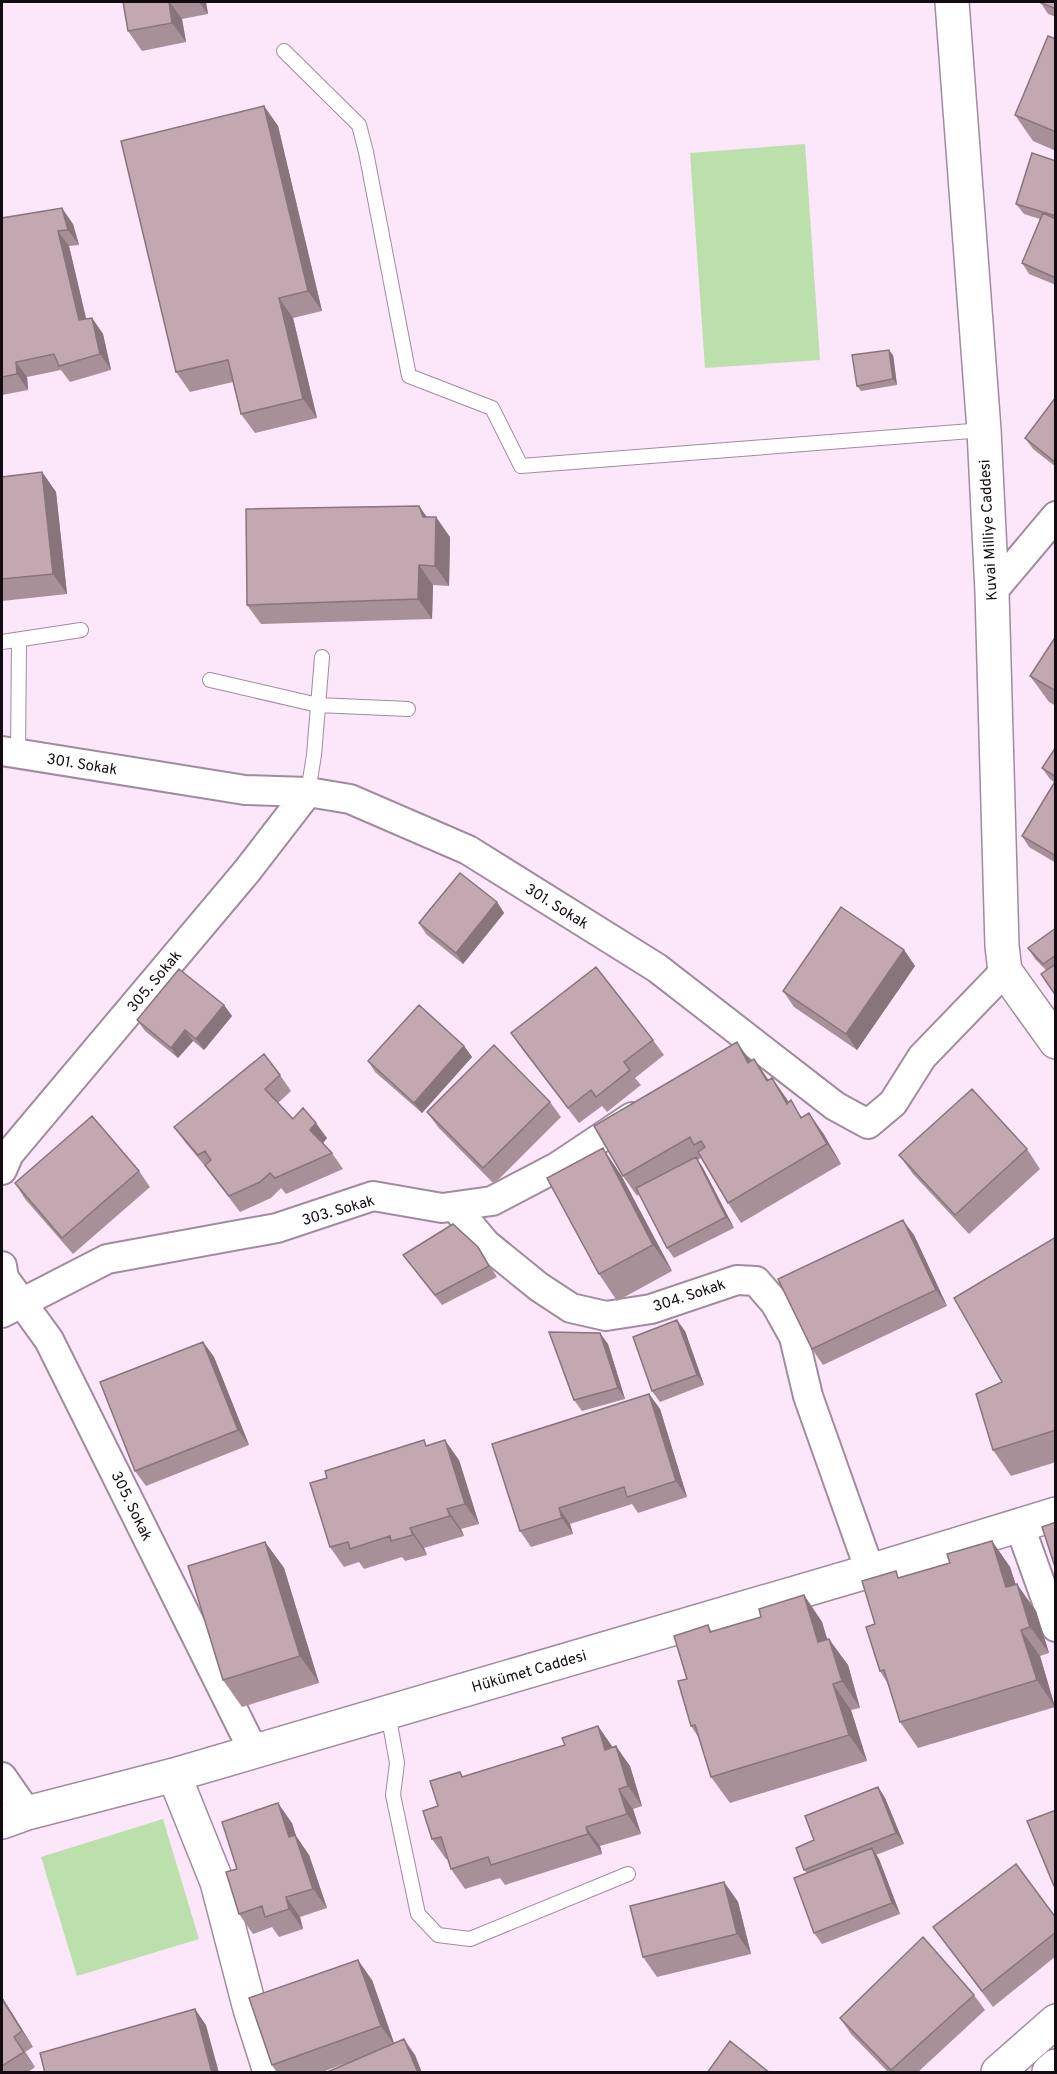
<svg xmlns="http://www.w3.org/2000/svg" width="1057" height="2074" viewBox="0 0 1057 2074" font-family="Overpass,sans-serif">
	<style>
		.green { fill: #bbe0ab }
		.lines { fill: none; stroke-linecap: round; stroke-linejoin: round }
		.lane-casing { stroke: #a08c9e; stroke-width: 16 }
		.street-casing { stroke: #a08c9e; stroke-width: 32 }
		.secondary-casing { stroke: #a08c9e; stroke-width: 36 }
		.lane { stroke: #fff; stroke-width: 14 }
		.street { stroke: #fff; stroke-width: 28 }
		.secondary { stroke: #fff; stroke-width: 33 }
		.wall { fill: #a89098 }
		.shaded-wall { fill: #88757c }
		.building { fill: #c3a7b1; stroke: #88757c; stroke-width: 1.5 }
		.labels { text-anchor: middle; stroke-width: 4.5; stroke-linejoin: round; paint-order: stroke }
		.street-label { font-size: 15px; fill: #130b12; stroke: #fff }
	</style>
	<rect width="100%" height="100%" fill="#fce6f9"/>
	<path class="green" d="M805,144L820,360L705,368L690,153Z
		M163,1819L199,1939L77,1976L41,1857Z"/>
	<g class="lines">
		<defs>
			<path id="lane" d="M284,51L359,125L366,152L409,376L492,408L521,466L984,430
				M2,642L81,630
				M210,680L318,705L408,709
				M18,754L19,640
				M308,792L314,755L322,657
				M388,1713L397,1763L393,1795L418,1914L438,1935L470,1939L628,1874"/>
			<path id="street" d="M992,592L1056,516
				M2,751L245,790L308,792L350,799L468,850L657,968L835,1106L868,1124L893,1103L922,1057L1005,971
				M2,1170L9,1154L247,871L308,792
				M455,1207L486,1244L539,1287L571,1308L606,1316L651,1309L737,1280L756,1281L775,1303L794,1337L808,1396L870,1571
				M2,1266L4,1278L49,1340L254,1752
				M2,1313L107,1259L277,1228L373,1196L442,1208L492,1201L557,1167L632,1117
				M1019,1524L1056,1627
				M2,1777L27,1813"/>
			<path id="secondary" d="M952,2L984,430L992,592L1002,946L1005,971L1056,1042
				M174,1775L217,1882L250,2009L270,2072
				M2,1822L27,1813L174,1775L870,1571L1056,1514
				M998,2072L1056,2021
				M1049,2072L1056,2066"/>
		</defs>
		<use href="#lane" class="lane-casing"/>
		<use href="#street" class="street-casing"/>
		<use href="#secondary" class="secondary-casing"/>
		<use href="#lane" class="lane"/>
		<use href="#street" class="street"/>
		<use href="#secondary" class="secondary"/>
	</g>
	<path class="wall" d="M123,2H206L208,14L182,19L186,42L142,51L128,31Z
		M1056,2V17L1048,14L1041,3Z
		M1056,39V151L1033,141L1015,115Z
		M264,106L278,126L322,311L293,318L317,418L255,433L241,414L233,382L190,392L176,372Z
		M1056,161V285L1029,274L1022,263L1040,219L1024,214L1016,204Z
		M2,218L73,224L79,245L69,246L86,319L92,318L103,334L111,370L70,382L61,370L27,377L28,390L2,395Z
		M893,355L897,385L861,391L857,386Z
		M1056,397V467L1033,449L1025,438Z
		M42,472L56,492L67,594L2,601V477Z
		M419,506L427,517L450,537L449,586L433,585L432,619L261,624L247,605Z
		M1056,636V706L1049,702L1030,676Z
		M1056,747V863L1029,847L1022,836L1054,782L1050,779L1042,768Z
		M497,902L504,913L463,964L426,934L419,923Z
		M1056,928V996L1046,970L1035,959L1028,948Z
		M904,950L915,966L857,1050L794,1007L783,991Z
		M224,1005L232,1016L204,1050L193,1041L178,1058L145,1031L137,1020Z
		M511,1033L653,1040L664,1055L635,1078L641,1085L607,1112L602,1106L579,1123L522,1049Z
		M464,1046L472,1057L422,1113L375,1072L368,1061Z
		M750,1061L769,1081L772,1078L789,1102L802,1117L823,1133L841,1164L741,1223L728,1203L701,1158L698,1160L703,1168L734,1228L674,1258L667,1248L639,1194L637,1196L623,1176Z
		M280,1075L291,1091L278,1103L293,1119L327,1138L323,1143L332,1153L343,1169L286,1194L281,1188L271,1198L240,1212L209,1171L185,1142L174,1127Z
		M550,1102L561,1117L494,1184L438,1127L427,1112Z
		M1027,1149L1040,1169L969,1234L913,1174L899,1155Z
		M139,1171L150,1187L73,1254L25,1199L15,1183Z
		M621,1175L672,1271L617,1301L599,1274Z
		M914,1235L947,1306L823,1365L812,1349Z
		M1056,1237V1462L1011,1476L993,1450L1002,1382Z
		M478,1247L497,1277L442,1305L403,1255Z
		M685,1331L704,1385L660,1402L652,1391Z
		M203,1342L214,1357L249,1445L146,1486L135,1471Z
		M608,1344L625,1399L582,1411L574,1400Z
		M649,1394L660,1409L687,1497L638,1513L632,1504L570,1524L573,1534L531,1547L520,1531Z
		M428,1445L459,1460L479,1524L461,1529L464,1536L424,1548L427,1555L405,1561L402,1557L364,1569L359,1562L344,1567L330,1547Z
		M992,1541L1010,1567L1016,1585L1036,1611L1049,1653L1040,1656L1055,1707L918,1748L900,1722L888,1684L880,1671L875,1624L901,1578L950,1563Z
		M265,1542L284,1568L319,1683L242,1707L223,1680Z
		M804,1595L822,1622L827,1639L848,1665L860,1708L851,1710L867,1761L730,1803L711,1777L699,1738L691,1726L687,1679L708,1625L712,1632L761,1617Z
		M598,1726L612,1747L630,1766L642,1806L633,1809L641,1834L600,1846L602,1854L505,1885L500,1878L465,1889L451,1869L448,1859H446L432,1839L438,1806L464,1777L565,1745Z
		M878,1787L885,1798L904,1844L876,1855L879,1859L900,1914L822,1944L814,1933L807,1873L804,1870L814,1840Z
		M292,1823L296,1836L309,1855L327,1908L300,1917L303,1929L279,1937L272,1927L253,1934L239,1914L237,1869Z
		M724,1882L738,1902L751,1954L657,1977L643,1957Z
		M1056,1918V1956L993,2007L933,1927Z
		M372,1980L394,2043L415,2055L422,2073H325L346,2063L320,2073H277L272,2065Z
		M974,1995L985,2010L917,2073H889L851,2034L840,2018Z
		M2,1997L33,2047L25,2052L35,2067L27,2073H2Z"/>
	<path class="shaded-wall" d="M169,2H170L182,19L186,42L172,23Z
		M199,2H206L208,14Z
		M264,106L278,126L322,311L308,291Z
		M62,208L73,224L79,245L68,230Z
		M58,231L69,246L90,335L79,320Z
		M279,298L293,318L317,418L303,399Z
		M92,318L103,334L111,370L100,354Z
		M889,350L893,355L897,385L893,379Z
		M16,362L27,377L28,390L17,374Z
		M42,472L56,492L67,594L53,574Z
		M419,506L433,526L436,517L450,537L449,586L435,566L423,517Z
		M419,565L433,585L432,619L418,599Z
		M497,902L504,913L463,964L456,953Z
		M904,950L915,966L857,1050L846,1034Z
		M224,1005L232,1016L204,1050L196,1039Z
		M185,1030L193,1041L178,1058L171,1048Z
		M737,1042L751,1062L748,1063Z
		M464,1046L472,1057L422,1113L414,1103Z
		M754,1059L768,1079L781,1101L767,1081Z
		M772,1078L786,1098L801,1124L787,1104Z
		M809,1113L823,1133L841,1164L827,1144Z
		M316,1123L327,1138L321,1146L310,1130Z
		M603,1148L621,1175L672,1271L653,1245Z
		M696,1157L703,1168L734,1228L726,1217Z
		M903,1220L914,1235L947,1306L936,1290Z
		M677,1320L685,1331L704,1385L697,1375Z
		M600,1333L608,1344L625,1399L618,1388Z
		M203,1342L214,1357L249,1445L238,1430Z
		M649,1394L660,1409L687,1497L676,1481Z
		M445,1440L459,1460L479,1524L465,1504Z
		M559,1508L570,1524L573,1534L562,1518Z
		M447,1509L461,1529L464,1536L450,1516Z
		M410,1528L424,1548L427,1555L413,1535Z
		M992,1541L1010,1567L1025,1614L1006,1587Z
		M265,1542L284,1568L319,1683L300,1656Z
		M1017,1584L1036,1611L1049,1653L1030,1627Z
		M804,1595L822,1622L836,1668L818,1642Z
		M1021,1630L1040,1656L1055,1707L1037,1680Z
		M829,1639L848,1665L860,1708L842,1681Z
		M833,1684L851,1710L867,1761L849,1735Z
		M598,1726L612,1746L619,1770L605,1750Z
		M616,1746L630,1766L642,1806L628,1786Z
		M878,1787L885,1798L904,1844L896,1833Z
		M619,1789L633,1809L641,1834L627,1814Z
		M278,1803L292,1823L296,1836L309,1855L327,1908L313,1889L289,1837Z
		M586,1827L600,1846L602,1854L588,1834Z
		M872,1848L879,1859L900,1914L892,1903Z
		M724,1882L738,1902L751,1954L737,1934Z
		M286,1897L300,1917L303,1929L289,1909Z
		M358,1960L372,1980L395,2046L381,2026Z
		M2,1997L33,2047L22,2031L2,1999Z
		M195,2009L206,2025L219,2073H212Z
		M14,2037L25,2052L35,2067L24,2052Z
		M404,2039L415,2055L422,2073H418Z"/>
	<path class="building" d="M123,2H169L172,23L128,31Z
		M1041,2H1056V9L1041,3Z
		M1048,36L1056,39V132L1015,115Z
		M264,106L308,291L279,298L303,399L241,414L228,360L176,372L121,141Z
		M1032,153L1056,161V216L1016,204Z
		M62,208L68,230L58,231L79,320L92,318L100,354L59,366L54,354L16,362L17,374L2,377V218Z
		M1043,213L1056,219V278L1022,263Z
		M889,350L893,379L857,386L852,355Z
		M1056,397V461L1055,462L1025,438Z
		M42,472L53,574L2,579V477Z
		M419,506L423,517H436L435,566L419,565L418,599L247,605L246,509Z
		M1056,636V691L1030,676Z
		M1056,747V777L1042,768Z
		M1056,780V856L1022,836Z
		M460,873L497,902L456,953L419,923Z
		M841,907L904,950L846,1034L783,991Z
		M1056,928V955L1043,964L1028,948Z
		M1056,964V996L1041,974Z
		M596,967L653,1040L624,1062L630,1070L596,1097L591,1090L568,1108L511,1033Z
		M179,969L224,1005L196,1039L185,1030L171,1048L137,1020Z
		M419,1005L464,1046L414,1103L368,1061Z
		M737,1042L748,1063L754,1059L767,1081L772,1078L787,1104L791,1100L801,1118L809,1113L827,1144L728,1203L698,1152L705,1147L701,1141L694,1145L690,1137L623,1176L594,1126Z
		M494,1045L550,1102L483,1168L427,1112Z
		M264,1054L280,1075L265,1089L293,1119L303,1108L316,1123L310,1130L332,1153L275,1178L270,1173L260,1182L229,1196L205,1165L211,1160L205,1151L198,1155L174,1127Z
		M972,1089L1027,1149L955,1215L899,1155Z
		M92,1116L139,1171L62,1238L15,1183Z
		M603,1148L653,1245L599,1274L547,1178Z
		M696,1157L726,1217L667,1248L636,1188Z
		M903,1220L936,1290L812,1349L778,1279Z
		M453,1224L478,1247L489,1266L435,1295L403,1255Z
		M1056,1237V1430L993,1450L976,1394L1002,1382L954,1298Z
		M677,1320L697,1375L652,1391L633,1337Z
		M549,1332L600,1333L618,1388L574,1400Z
		M203,1342L238,1430L135,1471L100,1382Z
		M649,1394L676,1481L627,1497L624,1487L559,1508L562,1518L520,1531L492,1444Z
		M424,1440L426,1446L445,1440L465,1504L447,1509L450,1516L410,1528L413,1535L391,1541L390,1536L350,1549L348,1542L330,1547L310,1483L327,1478L325,1471Z
		M1056,1522V1570L1042,1527Z
		M992,1541L1006,1587L1017,1584L1030,1627L1021,1630L1037,1680L900,1722L884,1670L880,1671L866,1627L875,1624L862,1581L896,1571L898,1578L950,1563L947,1554Z
		M265,1542L300,1656L223,1680L188,1566Z
		M804,1595L818,1642L829,1639L842,1681L833,1684L849,1735L711,1777L695,1725L691,1726L678,1681L687,1679L674,1636L708,1625L710,1632L761,1617L759,1609Z
		M598,1726L605,1750L616,1746L628,1786L619,1789L627,1814L586,1827L588,1834L491,1865L488,1857L451,1869L441,1837L432,1839L423,1811L438,1806L430,1781L460,1772L462,1777L565,1745L562,1738Z
		M878,1787L896,1833L804,1870L796,1848L814,1840L805,1816Z
		M278,1803L289,1837L295,1835L313,1889L286,1897L289,1909L265,1917L262,1906L239,1914L226,1872L237,1869L222,1822Z
		M1056,1810V1885L1054,1886L1027,1821Z
		M872,1848L892,1903L814,1933L794,1878Z
		M1016,1864L1056,1918V1932L982,1991L933,1927Z
		M724,1882L737,1934L643,1957L630,1906Z
		M923,1937L974,1995L891,2070L840,2018Z
		M358,1960L381,2026L272,2065L249,1998Z
		M2,1999L22,2031L14,2037L24,2052L2,2066Z
		M195,2009L212,2073H45L40,2053Z
		M404,2039L418,2073H325Z
		M730,2041L770,2073H707Z"/>
	<g class="labels">
		<g class="street-label">
			<text transform="translate(988 530) rotate(-93)" y="5">Kuvai Milliye Caddesi</text>
			<text transform="translate(82 764) rotate(9)" y="5">301. Sokak</text>
			<text transform="translate(557 906) rotate(32)" y="5">301. Sokak</text>
			<text transform="translate(154 981) rotate(-50)" y="5">305. Sokak</text>
			<text transform="translate(338 1210) rotate(-16)" y="5">303. Sokak</text>
			<text transform="translate(689 1295) rotate(-18)" y="5">304. Sokak</text>
			<text transform="translate(132 1506) rotate(64)" y="5">305. Sokak</text>
			<text transform="translate(529 1671) rotate(-16)" y="5">Hükümet Caddesi</text>
		</g>
	</g>
	<rect width="1057" height="2074" fill="none" stroke="#130b12" stroke-width="6"/>
</svg>
